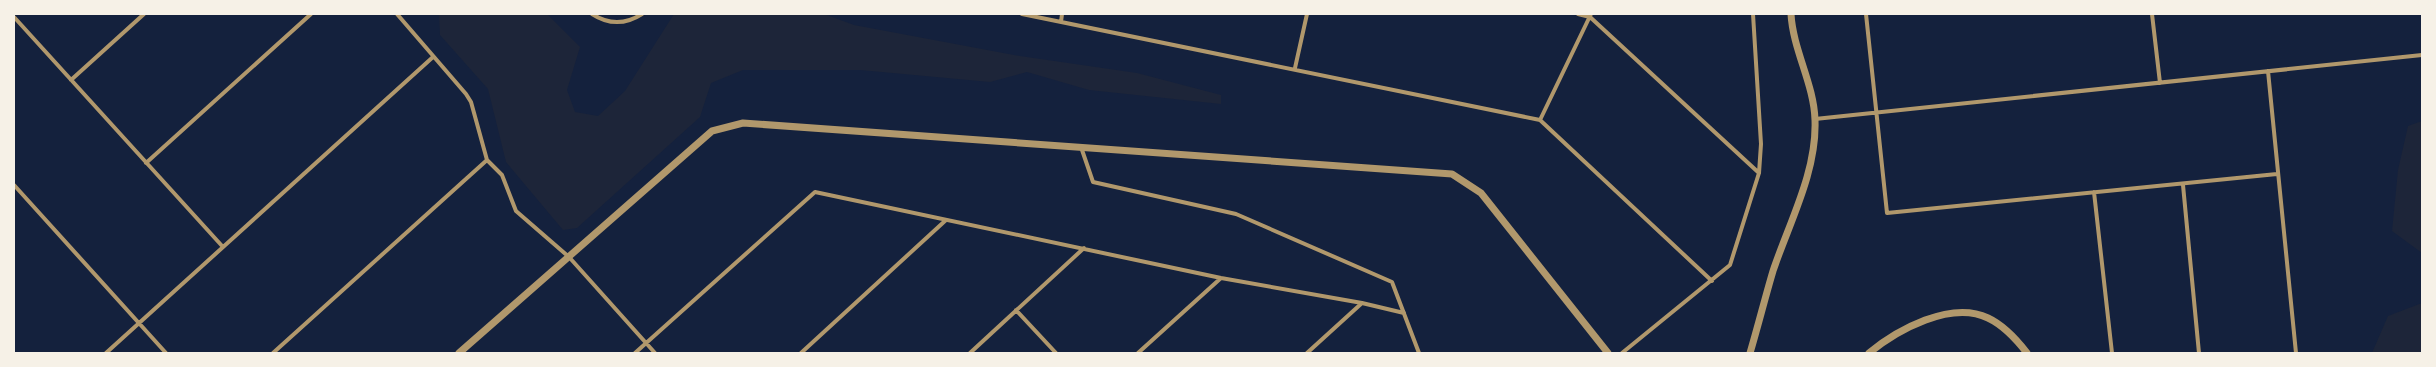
<svg xmlns="http://www.w3.org/2000/svg" width="2436" height="367" viewBox="0 0 2436 367" font-family="'Work Sans',sans-serif">
	<style>
		.green { fill: #1d2539 }
		.lines { fill: none; stroke-linecap: round; stroke-linejoin: round }
		.minor { stroke: #b1986c; stroke-width: 4 }
		.tertiary { stroke: #b1986c; stroke-width: 7 }
	</style>
	<rect width="100%" height="100%" fill="#14213d"/>
	<path class="green" d="M439,14H547L580,47L567,90L575,112L598,116L625,91L674,14H824L854,25L1020,56L1137,73L1221,95V104L1089,90L1027,72L990,82L860,70H743L711,83L700,117L577,228L563,230L506,162L488,89L440,35Z
		M2422,121V253L2392,231L2398,170L2408,126Z
		M2422,303V353H2372L2388,316Z"/>
	<g class="lines">
		<path class="minor" d="M397,14L466,94L471,102L487,160L502,175L516,211L569,257L655,353
			M592,14C609,25 625,25 642,14
			M1022,14L1540,120
			M1578,14L1590,17L1759,173
			M1591,14L1540,120L1712,281
			M1866,14L1887,213L2277,174
			M2152,14L2160,83
			M14,17L223,247
			M1061,22L1062,14
			M1295,68L1307,14
			M2268,71L2296,353
			M71,80L144,14
			M1815,119L2422,55
			M1081,147L1093,182L1236,214L1392,282L1419,353
			M146,163L311,14
			M14,185L166,353
			M2183,185L2199,353
			M2094,192L2112,353
			M1016,310L1056,353
			M106,353L433,57
			M273,353L487,160
			M635,353L815,192L1221,278L1362,303L1404,313
			M801,353L946,220
			M970,353L1084,248
			M1138,353L1221,278
			M1307,353L1362,303
			M1622,353L1730,265L1759,173L1761,144L1753,14"/>
		<path class="tertiary" d="M459,353L712,131L743,123L1452,174L1481,193L1608,353
			M1750,353C1758,326 1765,298 1773,271C1789,223 1817,172 1815,120C1814,84 1793,50 1791,14
			M1869,353C1897,330 1951,300 1988,318C2003,325 2017,340 2027,353"/>
	</g>
	<rect width="2436" height="367" fill="none" stroke="#f6f1e7" stroke-width="30"/>
</svg>
